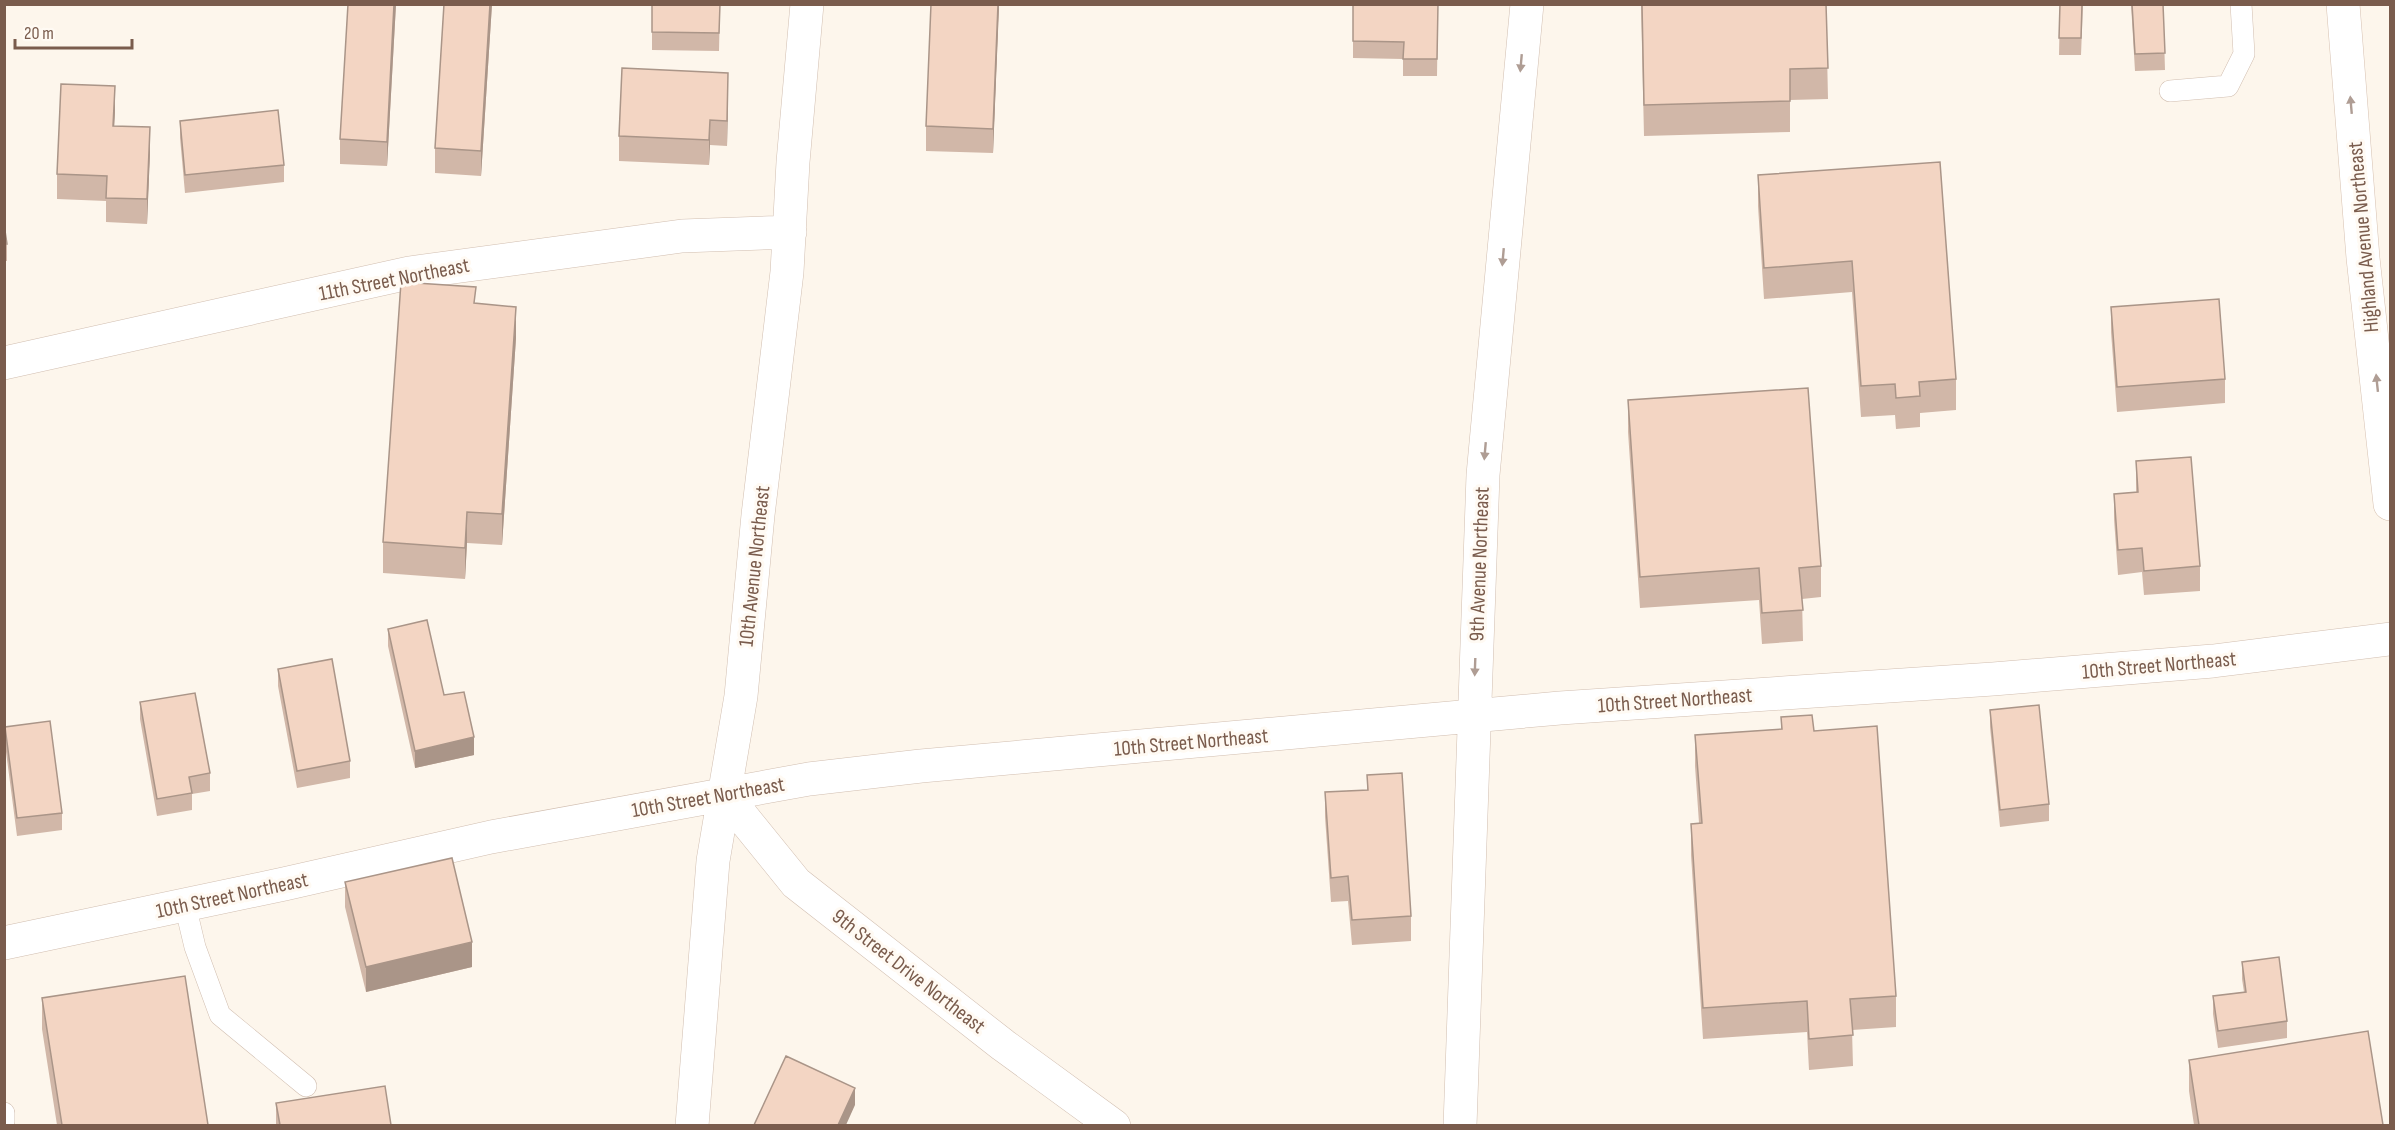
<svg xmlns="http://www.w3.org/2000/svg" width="2395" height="1130" viewBox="0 0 2395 1130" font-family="'Sofia Sans Condensed',sans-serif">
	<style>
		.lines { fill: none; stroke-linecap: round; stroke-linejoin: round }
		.lane-casing { stroke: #d1beb0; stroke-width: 22 }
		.street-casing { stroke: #d1beb0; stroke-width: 34 }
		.secondary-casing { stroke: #d6c0b0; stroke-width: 34 }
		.lane { stroke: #fff; stroke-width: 21 }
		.street { stroke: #fff; stroke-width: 33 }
		.secondary { stroke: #fff; stroke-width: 33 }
		.wall { fill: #d1b7a8 }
		.shaded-wall { fill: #aa9588 }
		.building { fill: #f3d5c3; stroke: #aa9588; stroke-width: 1.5 }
		.oneway { fill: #af9d94 }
		.labels { text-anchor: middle; stroke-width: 6; stroke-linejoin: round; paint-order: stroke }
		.street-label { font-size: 21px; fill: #7a5c4d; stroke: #fffaf3 }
	</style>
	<rect width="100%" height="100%" fill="#fdf6ec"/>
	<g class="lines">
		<defs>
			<path id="lane" d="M2170,91L2228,86L2244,54L2241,4
				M185,905L195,947L220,1015L306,1086
				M4,1113V1122"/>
			<path id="street" d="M4,363L409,273L682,236L790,232
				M724,794L796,883L1003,1045L1114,1126
				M4,943L284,884L491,837L809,779L921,766L1560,708L1993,679L2213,661L2390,639
				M692,1126L713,861L741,696L758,515L787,272L793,162L807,4
				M1460,1126L1483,475L1527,4"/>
			<path id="secondary" d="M2343,4L2363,258L2390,504"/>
		</defs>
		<use href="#lane" class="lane-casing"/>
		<use href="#street" class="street-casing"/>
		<use href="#secondary" class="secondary-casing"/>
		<use href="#lane" class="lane"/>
		<use href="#street" class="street"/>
		<use href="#secondary" class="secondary"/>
	</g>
	<path class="wall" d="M396,4L387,166L340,164V139Z
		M444,4H492L481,176L435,173V148Z
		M652,4H720L719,51L652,50Z
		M999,4L993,153L926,151V126Z
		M1353,4H1438L1437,76H1403V59L1353,58Z
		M1641,4H1826L1828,99L1790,100V132L1644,136Z
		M2060,4H2083L2081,55H2059Z
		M2131,4H2163L2165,70L2135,71Z
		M728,98L727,146L710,145L709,165L619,161V136Z
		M115,111L114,126L150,152L147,224L106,222V201L57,199V174Z
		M180,121L284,165V182L185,193L180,138Z
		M1940,162L1956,379V410L1920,413V427L1896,429L1895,415L1861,417L1852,292L1764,299L1758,206V175Z
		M4,224L7,244V261H4Z
		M476,304L516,338L502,545L467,543L465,579L383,573V542Z
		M2111,307L2225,379V403L2117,412L2111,332Z
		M1628,400L1821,566V597L1802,599L1803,641L1762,644L1759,600L1640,608L1628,432Z
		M2136,461L2200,566V591L2144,595L2142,572L2118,575L2114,519V494L2136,492Z
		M388,629L444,695L474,755L415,768L388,646Z
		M278,669L350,761V778L297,788L278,686Z
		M140,702L210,773V791L192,794V810L157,816L140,719Z
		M1990,710L2049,804V821L2000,827L1990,727Z
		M1781,717L1814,731L1896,996V1027L1852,1030L1853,1066L1809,1070L1807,1032L1703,1039L1691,855V824L1699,823L1695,766V735L1781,729Z
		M5,727L62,813V830L17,836L5,744Z
		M1367,775L1411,916V941L1352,945L1348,901L1331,902L1325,817V792L1367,790Z
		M345,882L472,967L366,992L345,907Z
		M2242,962L2287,1021V1038L2218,1048L2213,1014V996L2244,992L2242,979Z
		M42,998L208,1125H57L42,1029Z
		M2189,1060L2383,1125H2194L2189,1091Z
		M276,1103L391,1125H276Z"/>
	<path class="shaded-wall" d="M394,4H396L387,166V142Z
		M490,4H492L481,176V151Z
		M998,4H999V7L993,153V129Z
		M728,73V98L727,146V121Z
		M115,86V111L113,150V126Z
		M710,120V145L709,165V140Z
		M150,127V152L147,224V199Z
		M516,307V338L502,545V514Z
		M467,512V543L465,579V548Z
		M474,737V755L415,768V751Z
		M472,942V967L366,992V967Z
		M855,1088V1105L846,1125H838Z"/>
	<path class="building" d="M348,4H394L387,142L340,139Z
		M444,4H490L481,151L435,148Z
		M652,4H720L719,33L652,32Z
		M931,4H998L993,129L926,126Z
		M1353,4H1438L1437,59H1403L1404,42L1353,41Z
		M1642,4H1826L1828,68L1790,69V101L1644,105Z
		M2060,4H2082L2081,38H2059Z
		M2132,4H2163L2165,53L2135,54Z
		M622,68L728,73L727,121L710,120L709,140L619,136Z
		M61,84L115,86L113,126L150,127L147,199L106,198L107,176L57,174Z
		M278,110L284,165L185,175L180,121Z
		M1940,162L1956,379L1919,382L1920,396L1896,398L1895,384L1861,386L1852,261L1764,268L1758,175Z
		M4,224L7,244H4Z
		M401,282L476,287L474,303L516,307L502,514L467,512L465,548L383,542Z
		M2219,299L2225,379L2117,387L2111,307Z
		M1808,388L1821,566L1799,568L1803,610L1762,613L1759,568L1640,577L1628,400Z
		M2191,457L2200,566L2144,571L2142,548L2118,550L2114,494L2138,492L2136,461Z
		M427,620L444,695L464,692L474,737L415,751L388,629Z
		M332,659L350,761L297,771L278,669Z
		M195,693L210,773L189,777L192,793L157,799L140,702Z
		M2039,705L2049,804L2000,810L1990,710Z
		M1812,715L1814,731L1877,726L1896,996L1850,999L1853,1035L1809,1039L1807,1001L1703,1008L1691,824L1702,823L1695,735L1782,729L1781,717Z
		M50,721L62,813L17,818L5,727Z
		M1402,773L1411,916L1352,920L1348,876L1331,878L1325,792L1368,790L1367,775Z
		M452,858L472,942L366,967L345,882Z
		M2279,957L2287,1021L2218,1031L2213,996L2246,992L2242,962Z
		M185,976L208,1125H62L42,998Z
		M2368,1031L2383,1125H2199L2189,1060Z
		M786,1056L855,1088L838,1125H754Z
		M385,1086L391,1125H280L276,1103Z"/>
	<defs><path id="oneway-solid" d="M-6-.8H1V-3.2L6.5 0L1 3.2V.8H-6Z" transform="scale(1.5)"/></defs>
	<g class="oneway">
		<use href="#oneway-solid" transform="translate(1521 63) rotate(95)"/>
		<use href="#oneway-solid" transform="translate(2351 105) rotate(-95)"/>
		<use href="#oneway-solid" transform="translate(1503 257) rotate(95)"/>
		<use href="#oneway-solid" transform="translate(2377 383) rotate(-96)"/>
		<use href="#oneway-solid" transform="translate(1485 451) rotate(95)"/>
		<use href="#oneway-solid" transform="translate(1475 667) rotate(92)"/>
	</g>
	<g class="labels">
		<g class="street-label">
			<text transform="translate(2363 237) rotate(-95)" y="7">Highland Avenue Northeast</text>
			<text transform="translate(394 279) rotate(-11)" y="7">11th Street Northeast</text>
			<text transform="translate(1479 564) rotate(-88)" y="7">9th Avenue Northeast</text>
			<text transform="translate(754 566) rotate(-84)" y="7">10th Avenue Northeast</text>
			<text transform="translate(2159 665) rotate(-5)" y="7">10th Street Northeast</text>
			<text transform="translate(1675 700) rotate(-4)" y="7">10th Street Northeast</text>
			<text transform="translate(1191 742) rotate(-5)" y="7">10th Street Northeast</text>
			<text transform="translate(708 797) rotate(-10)" y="7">10th Street Northeast</text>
			<text transform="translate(232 895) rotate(-12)" y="7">10th Street Northeast</text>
			<text transform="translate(909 971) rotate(38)" y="7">9th Street Drive Northeast</text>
		</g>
	</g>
	<rect width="2395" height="1130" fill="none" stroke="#7a5c4d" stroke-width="12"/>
	<path d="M15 39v9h117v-9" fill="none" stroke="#7a5c4d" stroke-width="3"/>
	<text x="24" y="39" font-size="18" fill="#7a5c4d" stroke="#fffaf3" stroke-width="4.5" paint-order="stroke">20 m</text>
</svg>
